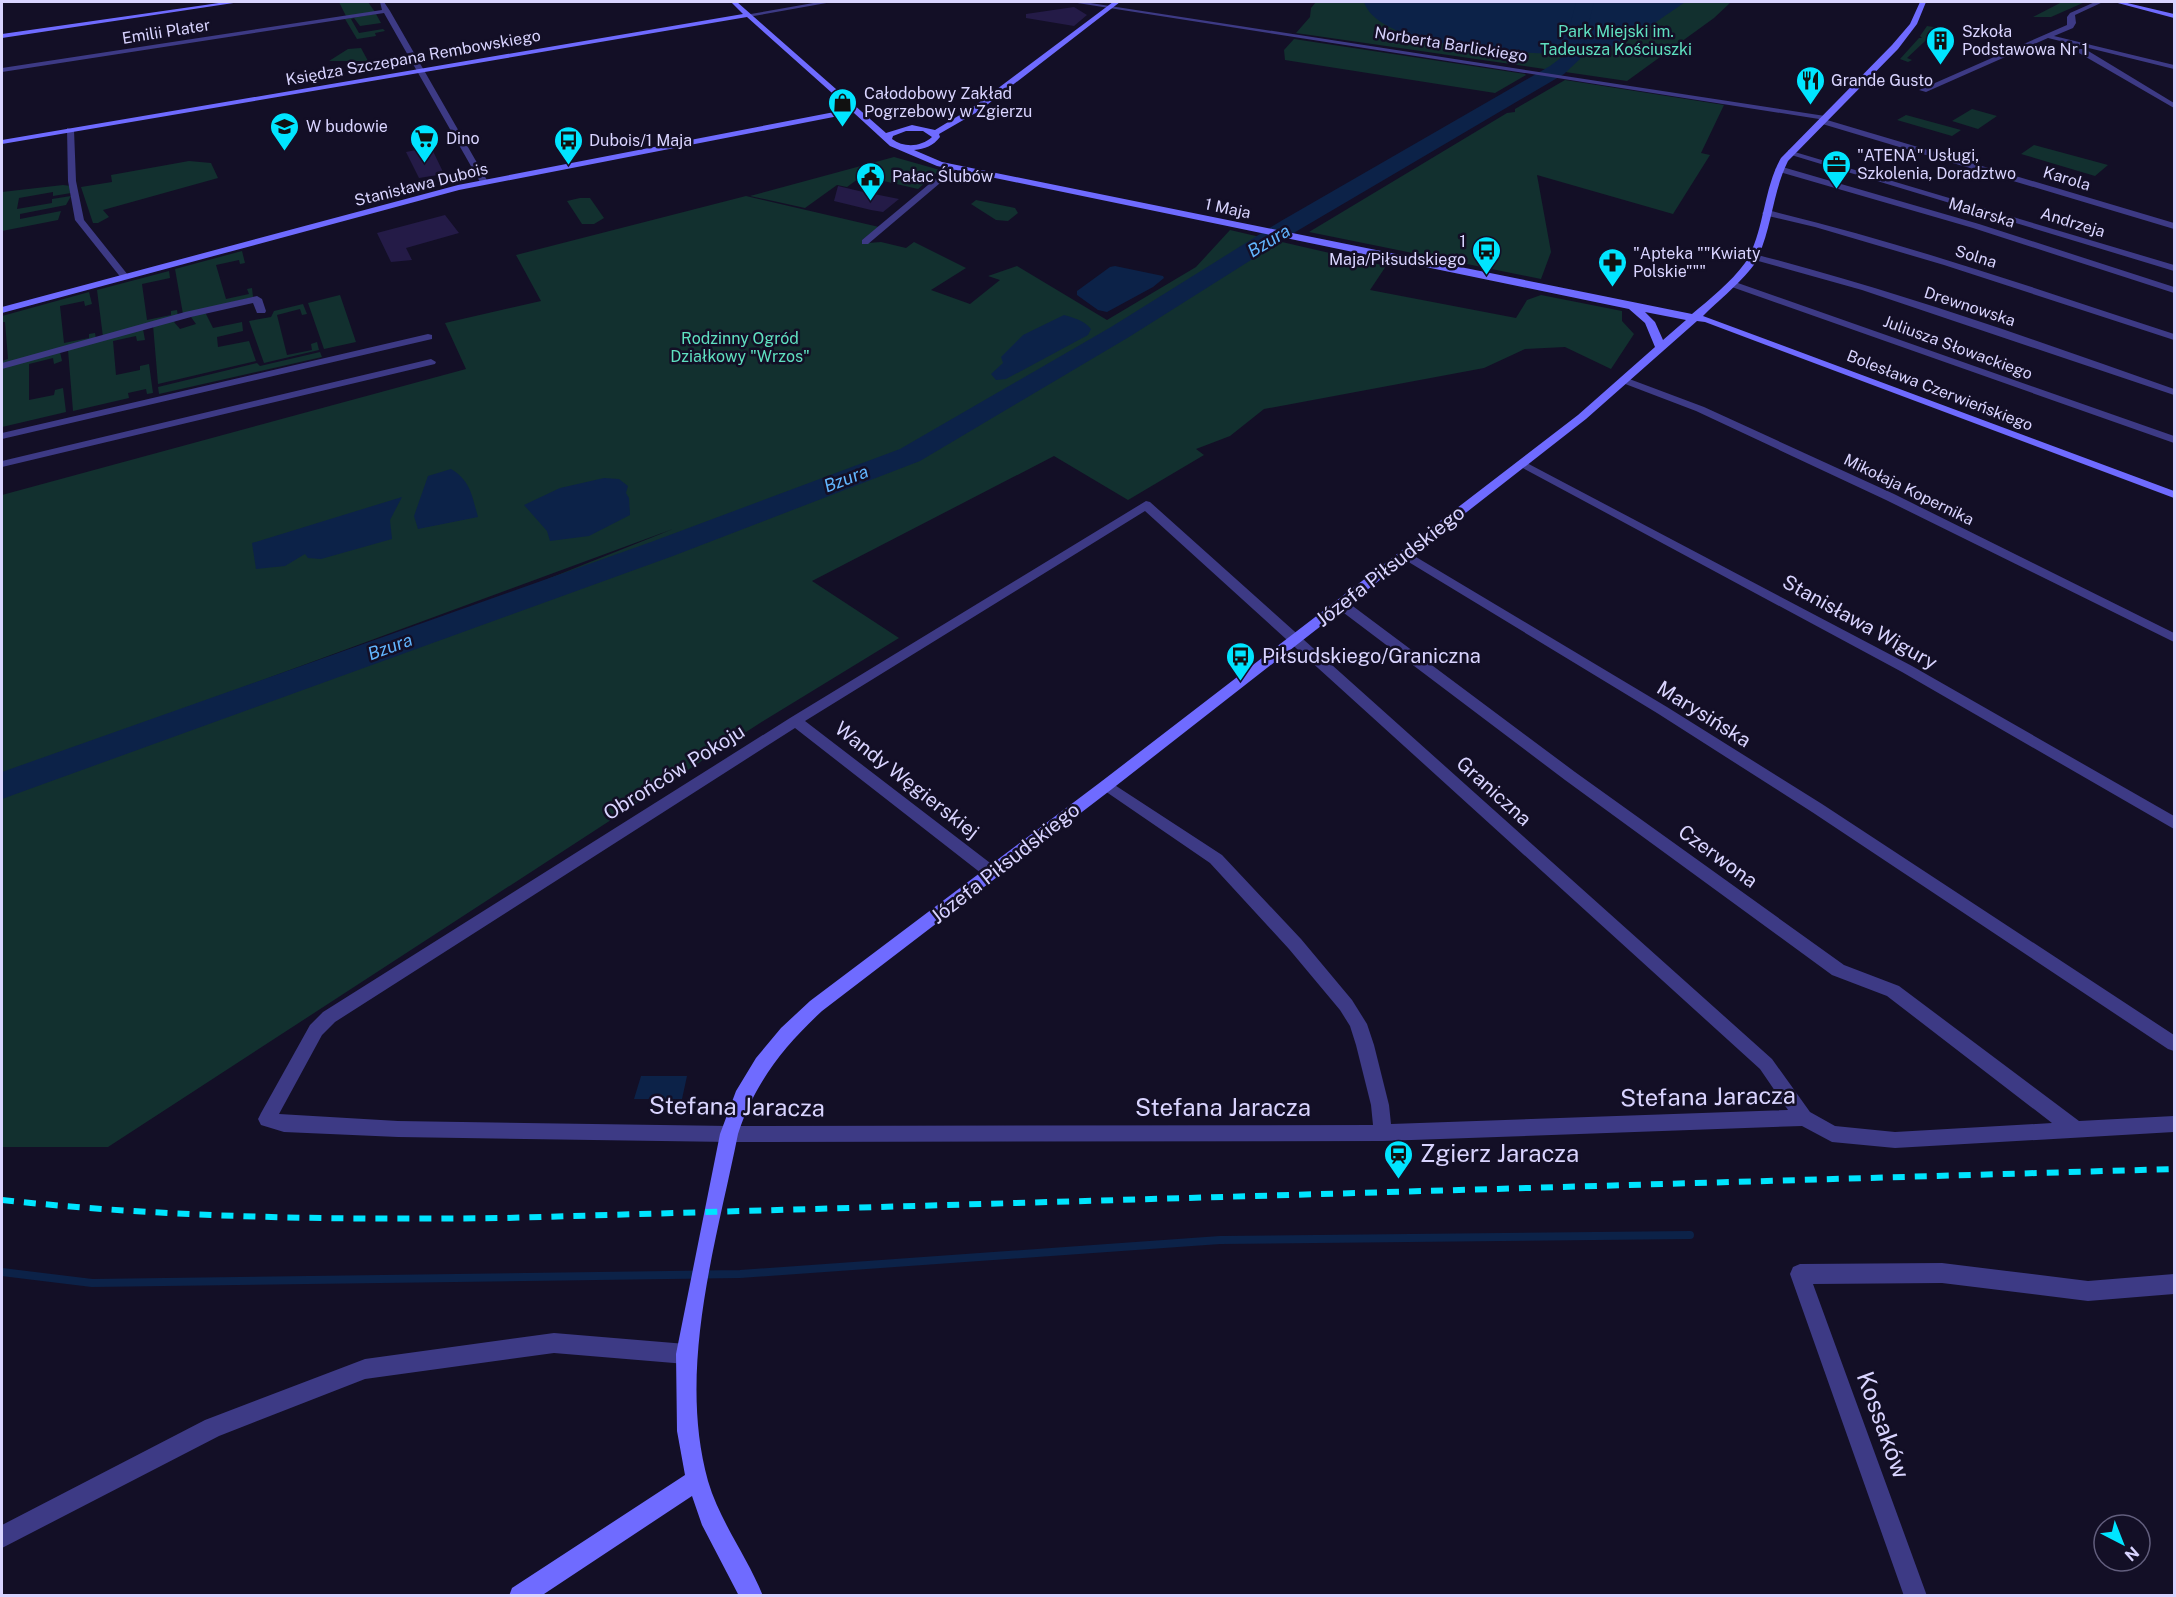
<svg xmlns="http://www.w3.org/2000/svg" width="2176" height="1597" viewBox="0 0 2176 1597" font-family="'Public Sans',sans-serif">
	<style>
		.green { fill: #12302f }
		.water { fill: #0c2248 }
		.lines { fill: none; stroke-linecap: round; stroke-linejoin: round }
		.stream { stroke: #0c2248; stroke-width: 8 }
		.river { fill: #0c2248; fill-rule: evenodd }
		.building { fill: #241b47 }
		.street { fill: #3d3a85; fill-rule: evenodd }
		.secondary { fill: #6f6bff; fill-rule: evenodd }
		.rail { stroke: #00e5ff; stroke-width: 6; stroke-dasharray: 12 10; stroke-linecap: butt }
		.labels { text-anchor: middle; stroke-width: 5; stroke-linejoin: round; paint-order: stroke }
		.far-street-label { font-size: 16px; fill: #d9d4ff; stroke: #130f26 }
		.far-park-label { font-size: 16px; fill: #5fe0c0; stroke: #130f26 }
		.far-poi-label { font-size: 16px; fill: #d9d4ff; stroke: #130f26; text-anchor: start }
		.far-water-label { font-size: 18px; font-style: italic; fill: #62b6ff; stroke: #130f26 }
		.street-label { font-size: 20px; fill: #d9d4ff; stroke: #130f26 }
		.poi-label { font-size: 20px; fill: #d9d4ff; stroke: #130f26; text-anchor: start }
		.near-street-label { font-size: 24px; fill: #d9d4ff; stroke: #130f26 }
		.near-poi-label { font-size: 24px; fill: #d9d4ff; stroke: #130f26; text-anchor: start }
	</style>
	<rect width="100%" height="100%" fill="#130f26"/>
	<path class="green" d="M339,2H368L375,12L346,16Z
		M1316,2H1731L1714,18L1627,81L1296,33L1310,17L1311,8Z
		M2062,2H2085L2051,17H2033Z
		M376,14L381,23L360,26L354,18L351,19L359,33L383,29L385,31L375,33L376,36L357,39L345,19Z
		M1927,26L1939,28L1907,58L1912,60L1908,62L1900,59L1919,38H1922L1920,36Z
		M1294,39L1525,74L1526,75L1495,93L1285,60L1284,50Z
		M361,48L368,61H329L348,49Z
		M1565,80L1724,105L1701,153L1710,155L1673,214L1537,175L1551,252L1541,279L1309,232L1507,113L1515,112V109Z
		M1972,109L1997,116L1978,129L1952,121Z
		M1906,115L1961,130L1952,136L1897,120Z
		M2034,145L2108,165L2095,176L2021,154Z
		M894,157L940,170L918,189L862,176L847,187L837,185L805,208L750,196Z
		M189,161L211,163L218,178L103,210L109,217L98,223H93L81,187L112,182L111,175Z
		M63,185L71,186V193L53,196V192L19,198L17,209L52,203V199L71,196L66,205L20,214V219L61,211L58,220L2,231V192Z
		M746,196L879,227L862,240L868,243L881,242L906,248L914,242L966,268L931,290L970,304L1000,280L988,276L1017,266L1107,320L1196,267L1230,230L1386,266L1370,290L1516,318L1527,300L1541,295L1622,311V321L1634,334L1611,369L1565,347L1525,349L1484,368L1264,409L1230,436L1196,449L1204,455L1128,500L1054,456L812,581L899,638L760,723L108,1147H2V796L673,529L2,776V495L466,369L445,323L541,301L516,255Z
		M580,198H590L604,218L594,224H582L567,201Z
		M976,200L1015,208L1018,213L1008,221L996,220L971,204Z
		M242,251L245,263L240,264L239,260L216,265L226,299L249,294L247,289L252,288L253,297L183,314L175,269Z
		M169,271L170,278L142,284L147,320L171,315V311L177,310L178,316L103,337L97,290Z
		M89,292L92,304L85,306L84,301L60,306L64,343L89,338V334L95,333L96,339L2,364V361L8,359L5,322H2V316Z
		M340,295L356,342L324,349L308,303Z
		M303,304L307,314L302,315L300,309L277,315L287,355L312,350L311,344L317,342L319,350L264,363L249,321L271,317L274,311Z
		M205,312L213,328L242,322L243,331L217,337L218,347L249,341L256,361L158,384L153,325L178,319L174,322L180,329L196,324L191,317Z
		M143,329L145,340L137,341L136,336L113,341L116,375L140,370V366L149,364L153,393L147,394L146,389L128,393L129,398L73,411L68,350Z
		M60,352L62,361L54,364L53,358L29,364V400L54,395L55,390L63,388L66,412L2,427V368Z
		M320,352L322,357L159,394L158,387L257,363L260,366Z"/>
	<path class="water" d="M1364,2H1685C1649,27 1621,48 1577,58C1569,60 1562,55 1555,54C1513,52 1379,48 1364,2Z
		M1115,266L1163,276L1164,278L1153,287L1107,312L1098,310L1077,295V291L1110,267Z
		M1064,315C1074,318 1084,320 1091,329L1088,335L1006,379L996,380L991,374L1003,363L1001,357L1023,335Z
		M451,469C471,481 472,496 478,517L418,529L414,516L428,476Z
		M604,478L619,479L628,486L626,493L629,498L630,515L589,536L550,541L547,531L524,505L560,488Z
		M402,497L390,520L392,539L321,559L308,558L305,554L285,566L256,569L252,543Z
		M641,1076H687L682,1099H634Z"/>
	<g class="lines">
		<path class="stream" d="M2,1272L92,1283L740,1274L1220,1240L1690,1235"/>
		<path class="river" d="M1576,2H1594L1580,59L1564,74L1297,231L1129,337L920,461L673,556L2,799V772L651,542L900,449L1111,327L1281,221L1550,66L1562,57Z"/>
	</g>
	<path class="building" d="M1074,7L1087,15L1074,26L1026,18V14Z
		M431,147L444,174L419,178L406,152Z
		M838,186L859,191L899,199L883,212L871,210L834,201Z
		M445,215L459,233L406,248L412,260L391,262L377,233Z"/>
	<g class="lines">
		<path class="street" d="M380,2H384L390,11L488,182L487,184L480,182L384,13L2,72V68L382,10Z
			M819,2H832L748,17L745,15Z
			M1071,2H1084L1825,116L1829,118L1827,120L2174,223V229L1819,123V119Z
			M2095,2H2103L2075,15L2076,23L2073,28L2054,36L2174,65V69L2048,38L1926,92L1919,90L2067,25V17L2070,13Z
			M2079,49H2085L2174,103V108L2079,53Z
			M67,128L74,130L76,181L84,220L128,275V279H122L75,220L68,181Z
			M1788,150L2174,265V271L1788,154Z
			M952,165L959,167L868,244H862V240Z
			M1779,166L1979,224L2174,287V293L1973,228L1776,171L1775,169Z
			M1767,210C1905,243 2040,290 2174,334V340L1944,265L1815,227L1764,215L1762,213Z
			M1754,254C1897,291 2036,340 2174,389V395L1862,290L1751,259V255Z
			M1729,282H1735L2174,436V443L1729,286Z
			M257,296L262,299L266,311L265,313H257L253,303L191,317L2,369V363L185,312Z
			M428,334L432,335V339L2,439V433Z
			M431,359L436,362L435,364L2,467V461Z
			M1624,377L1704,407L1894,494L2174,633V642L1886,500L1696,411L1620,382L1619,380Z
			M1523,461L1912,666L2174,816V829L1902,672L1519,466L1517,464Z
			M1146,501L1150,502L1772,1059L1810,1112L1835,1126L1895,1132L2052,1123L1887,996L1832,975L1565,780L1336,607L1334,604L1336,601H1346L1575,772L1844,965L1899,986L2079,1121L2174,1116V1132L1895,1148L1832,1142L1802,1126L1383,1141L729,1142L398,1137L284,1132L261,1125L258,1119L261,1113L310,1025L323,1012L790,718ZM1145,511L1760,1069L1788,1110L1391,1124L1389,1105L1374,1045L1367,1024L1352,1000L1301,939L1222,855L1107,780L1102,781L1100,785L1102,789L1210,863L1289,949L1340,1010L1350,1026L1356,1045L1371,1105L1373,1125L729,1126L398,1121L279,1114L322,1035L335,1022L795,728L986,877H998L1000,873L998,869L805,721Z
			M1406,551L1667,707L1822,804L2174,1035V1051L2168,1049L1812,812L1657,713L1402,558L1400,555L1402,552Z
			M1942,1263L2088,1281L2174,1274V1294L2088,1301L1942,1283L1813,1284L1927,1596H1904L1790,1274L1793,1267L1800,1264Z
			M554,1333L686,1344L693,1347L696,1354L693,1361L686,1364L554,1353L365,1379L219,1436L2,1548V1525L205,1420L365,1359Z"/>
		<path class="secondary" d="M226,2H240L2,38V34Z
			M731,2H737L886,133L912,125L935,130L973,107L1113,2H1120L979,111L939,134L940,137C933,146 925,149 914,150L942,162L1692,314C1710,299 1731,282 1745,263C1764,235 1763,189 1781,158L1892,45L1910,24L1920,2H1926L1917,24L1898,49L1788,161C1772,193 1772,231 1755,263C1746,278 1716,303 1703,316L2174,491V498L1705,322L1697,321L1586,419L1112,789L822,1011C784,1046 754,1084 738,1134C716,1244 677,1369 708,1481C720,1522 747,1556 763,1596H739L702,1525L692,1496L541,1596H509L512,1588L685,1475L677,1431L676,1354L720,1134L736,1091L756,1058L781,1028L810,1001L1102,781L1578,415L1655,347L1645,323L1629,309L937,166L890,146L854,113L459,190L2,313V307L458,185L850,109L747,17L2,144V140L743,14ZM906,131H923L932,137C921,147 904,148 892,139L893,136ZM1645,312L1686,320L1663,340L1655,322Z
			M2114,2H2123L2174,14V18Z"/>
		<path class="rail" d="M2,1200C169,1218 337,1220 505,1218L2174,1169"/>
	</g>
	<defs>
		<symbol id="building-pin" viewBox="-11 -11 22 30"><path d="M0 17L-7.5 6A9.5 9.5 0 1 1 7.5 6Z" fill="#00e5ff" stroke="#130f26"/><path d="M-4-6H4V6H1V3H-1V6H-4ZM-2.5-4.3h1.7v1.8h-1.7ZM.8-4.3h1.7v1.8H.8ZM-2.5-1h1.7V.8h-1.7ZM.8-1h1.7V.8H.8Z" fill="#111"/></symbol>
		<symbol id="restaurant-pin" viewBox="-11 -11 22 30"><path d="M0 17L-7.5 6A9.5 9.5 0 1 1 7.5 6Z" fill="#00e5ff" stroke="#130f26"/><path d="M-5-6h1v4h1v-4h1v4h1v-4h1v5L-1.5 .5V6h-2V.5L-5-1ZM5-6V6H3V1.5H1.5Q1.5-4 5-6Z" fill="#111"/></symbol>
		<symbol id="shop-pin" viewBox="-11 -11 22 30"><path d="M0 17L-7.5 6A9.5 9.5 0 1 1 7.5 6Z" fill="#00e5ff" stroke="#130f26"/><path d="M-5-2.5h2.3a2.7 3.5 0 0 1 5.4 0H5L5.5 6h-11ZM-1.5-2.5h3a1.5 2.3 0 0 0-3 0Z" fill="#111"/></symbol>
		<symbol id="school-pin" viewBox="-11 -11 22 30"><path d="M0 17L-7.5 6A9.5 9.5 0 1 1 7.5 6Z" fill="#00e5ff" stroke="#130f26"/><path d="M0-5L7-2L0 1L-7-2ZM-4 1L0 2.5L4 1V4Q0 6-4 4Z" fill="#111"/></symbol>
		<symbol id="supermarket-pin" viewBox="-11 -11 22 30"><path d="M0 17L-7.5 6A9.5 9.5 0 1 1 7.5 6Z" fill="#00e5ff" stroke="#130f26"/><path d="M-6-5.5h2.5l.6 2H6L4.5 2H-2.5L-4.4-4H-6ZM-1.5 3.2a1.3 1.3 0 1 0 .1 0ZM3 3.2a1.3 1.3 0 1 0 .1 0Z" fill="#111"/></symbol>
		<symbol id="bus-pin" viewBox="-11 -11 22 30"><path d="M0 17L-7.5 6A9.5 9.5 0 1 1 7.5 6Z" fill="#00e5ff" stroke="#130f26"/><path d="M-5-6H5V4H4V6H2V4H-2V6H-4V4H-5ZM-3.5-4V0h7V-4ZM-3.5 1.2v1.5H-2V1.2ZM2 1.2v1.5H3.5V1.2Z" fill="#111"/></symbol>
		<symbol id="office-pin" viewBox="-11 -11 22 30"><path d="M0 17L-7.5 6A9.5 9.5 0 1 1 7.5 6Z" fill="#00e5ff" stroke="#130f26"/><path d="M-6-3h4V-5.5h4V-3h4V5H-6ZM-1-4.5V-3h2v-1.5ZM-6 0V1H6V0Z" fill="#111"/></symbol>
		<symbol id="civic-pin" viewBox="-11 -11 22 30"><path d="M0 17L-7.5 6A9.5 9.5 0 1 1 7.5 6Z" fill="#00e5ff" stroke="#130f26"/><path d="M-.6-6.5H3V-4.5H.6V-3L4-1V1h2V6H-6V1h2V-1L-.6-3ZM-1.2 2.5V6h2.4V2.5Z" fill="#111"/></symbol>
		<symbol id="pharmacy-pin" viewBox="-11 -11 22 30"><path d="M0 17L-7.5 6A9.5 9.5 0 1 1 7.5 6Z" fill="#00e5ff" stroke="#130f26"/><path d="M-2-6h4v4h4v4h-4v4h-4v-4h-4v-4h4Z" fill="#111"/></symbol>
		<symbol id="station-pin" viewBox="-11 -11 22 30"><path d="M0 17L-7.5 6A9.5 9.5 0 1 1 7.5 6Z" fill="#00e5ff" stroke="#130f26"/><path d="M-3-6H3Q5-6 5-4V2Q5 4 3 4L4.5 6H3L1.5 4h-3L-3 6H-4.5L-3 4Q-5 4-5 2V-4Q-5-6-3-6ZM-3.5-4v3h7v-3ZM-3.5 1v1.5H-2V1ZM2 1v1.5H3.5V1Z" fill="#111"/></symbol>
	</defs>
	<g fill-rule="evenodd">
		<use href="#building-pin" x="1924" y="24" width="33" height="45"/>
		<use href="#restaurant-pin" x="1794" y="64" width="33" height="45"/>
		<use href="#shop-pin" x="826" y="86" width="33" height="45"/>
		<use href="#school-pin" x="268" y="110" width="33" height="45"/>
		<use href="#supermarket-pin" x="408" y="122" width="33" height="45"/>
		<use href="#bus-pin" x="552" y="124" width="33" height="45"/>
		<use href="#office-pin" x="1820" y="148" width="33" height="45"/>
		<use href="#civic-pin" x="854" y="160" width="33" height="45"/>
		<use href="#bus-pin" x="1470" y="234" width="33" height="45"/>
		<use href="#pharmacy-pin" x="1596" y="246" width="33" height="45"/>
		<use href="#bus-pin" x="1224" y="640" width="33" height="45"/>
		<use href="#station-pin" x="1382" y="1138" width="33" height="45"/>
	</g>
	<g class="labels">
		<g class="far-street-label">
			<text transform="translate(166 31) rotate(-9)" y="6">Emilii Plater</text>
			<text transform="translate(1451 44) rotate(9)" y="6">Norberta Barlickiego</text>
			<text transform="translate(413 57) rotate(-10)" y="6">Księdza Szczepana Rembowskiego</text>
			<text transform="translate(2067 178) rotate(17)" y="6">Karola</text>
			<text transform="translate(421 184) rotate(-14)" y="6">Stanisława Dubois</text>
			<text transform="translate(1228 208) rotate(12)" y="6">1 Maja</text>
			<text transform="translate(1982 212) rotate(17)" y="6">Malarska</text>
			<text transform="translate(2073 222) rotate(17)" y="6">Andrzeja</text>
			<text transform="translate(1976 256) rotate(17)" y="6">Solna</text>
			<text transform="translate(1970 306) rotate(18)" y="6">Drewnowska</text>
			<text transform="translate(1958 347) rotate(20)" y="6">Juliusza Słowackiego</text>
			<text transform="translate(1940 390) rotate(21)" y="6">Bolesława Czerwieńskiego</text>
			<text transform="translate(1909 489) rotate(26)" y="6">Mikołaja Kopernika</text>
		</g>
		<g class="far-park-label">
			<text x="1616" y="37">Park Miejski im.<tspan x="1616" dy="18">Tadeusza Kościuszki</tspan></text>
			<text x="740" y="344">Rodzinny Ogród<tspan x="740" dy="18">Działkowy "Wrzos"</tspan></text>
		</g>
		<g class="far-poi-label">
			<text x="1962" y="37">Szkoła<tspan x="1962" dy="18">Podstawowa Nr 1</tspan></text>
			<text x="1831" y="86">Grande Gusto</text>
			<text x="864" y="99">Całodobowy Zakład<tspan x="864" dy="18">Pogrzebowy w Zgierzu</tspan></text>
			<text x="306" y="132">W budowie</text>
			<text x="446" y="144">Dino</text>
			<text x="589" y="146">Dubois/1 Maja</text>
			<text x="1857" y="161">"ATENA" Usługi,<tspan x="1857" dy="18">Szkolenia, Doradztwo</tspan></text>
			<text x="892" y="182">Pałac Ślubów</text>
			<text x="1466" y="247" text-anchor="end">1<tspan x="1466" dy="18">Maja/Piłsudskiego</tspan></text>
			<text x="1633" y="259">"Apteka ""Kwiaty<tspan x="1633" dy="18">Polskie"""</tspan></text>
		</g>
		<g class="far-water-label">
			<text transform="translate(1269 241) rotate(-31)" y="6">Bzura</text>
			<text transform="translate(846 479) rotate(-21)" y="6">Bzura</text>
			<text transform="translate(390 647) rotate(-20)" y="6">Bzura</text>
		</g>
		<g class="street-label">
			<text transform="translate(1390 566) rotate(-38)" y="7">Józefa Piłsudskiego</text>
			<text transform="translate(1860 622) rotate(29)" y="7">Stanisława Wigury</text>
			<text transform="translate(1704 714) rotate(32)" y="7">Marysińska</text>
			<text transform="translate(674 772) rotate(-32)" y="7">Obrońców Pokoju</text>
			<text transform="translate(907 780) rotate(38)" y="7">Wandy Węgierskiej</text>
			<text transform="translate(1494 791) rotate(42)" y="7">Graniczna</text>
			<text transform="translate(1718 856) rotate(36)" y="7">Czerwona</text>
			<text transform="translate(1005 863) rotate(-38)" y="7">Józefa Piłsudskiego</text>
		</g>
		<g class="poi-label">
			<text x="1262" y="663">Piłsudskiego/Graniczna</text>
		</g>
		<g class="near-street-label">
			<text transform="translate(1708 1097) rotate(-1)" y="8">Stefana Jaracza</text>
			<text transform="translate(737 1107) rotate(1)" y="8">Stefana Jaracza</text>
			<text x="1223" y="1116">Stefana Jaracza</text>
			<text transform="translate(1883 1425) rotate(70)" y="8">Kossaków</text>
		</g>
		<g class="near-poi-label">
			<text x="1420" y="1162">Zgierz Jaracza</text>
		</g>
	</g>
	<rect width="2176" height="1597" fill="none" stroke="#d9d4ff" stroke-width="6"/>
	<g transform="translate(2122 1543) rotate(138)"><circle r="28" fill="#130f26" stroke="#625e7d" stroke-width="1.5"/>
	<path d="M0-4.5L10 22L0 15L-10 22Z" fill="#00e5ff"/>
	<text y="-9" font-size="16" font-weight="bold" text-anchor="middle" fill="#d9d4ff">N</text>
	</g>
</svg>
